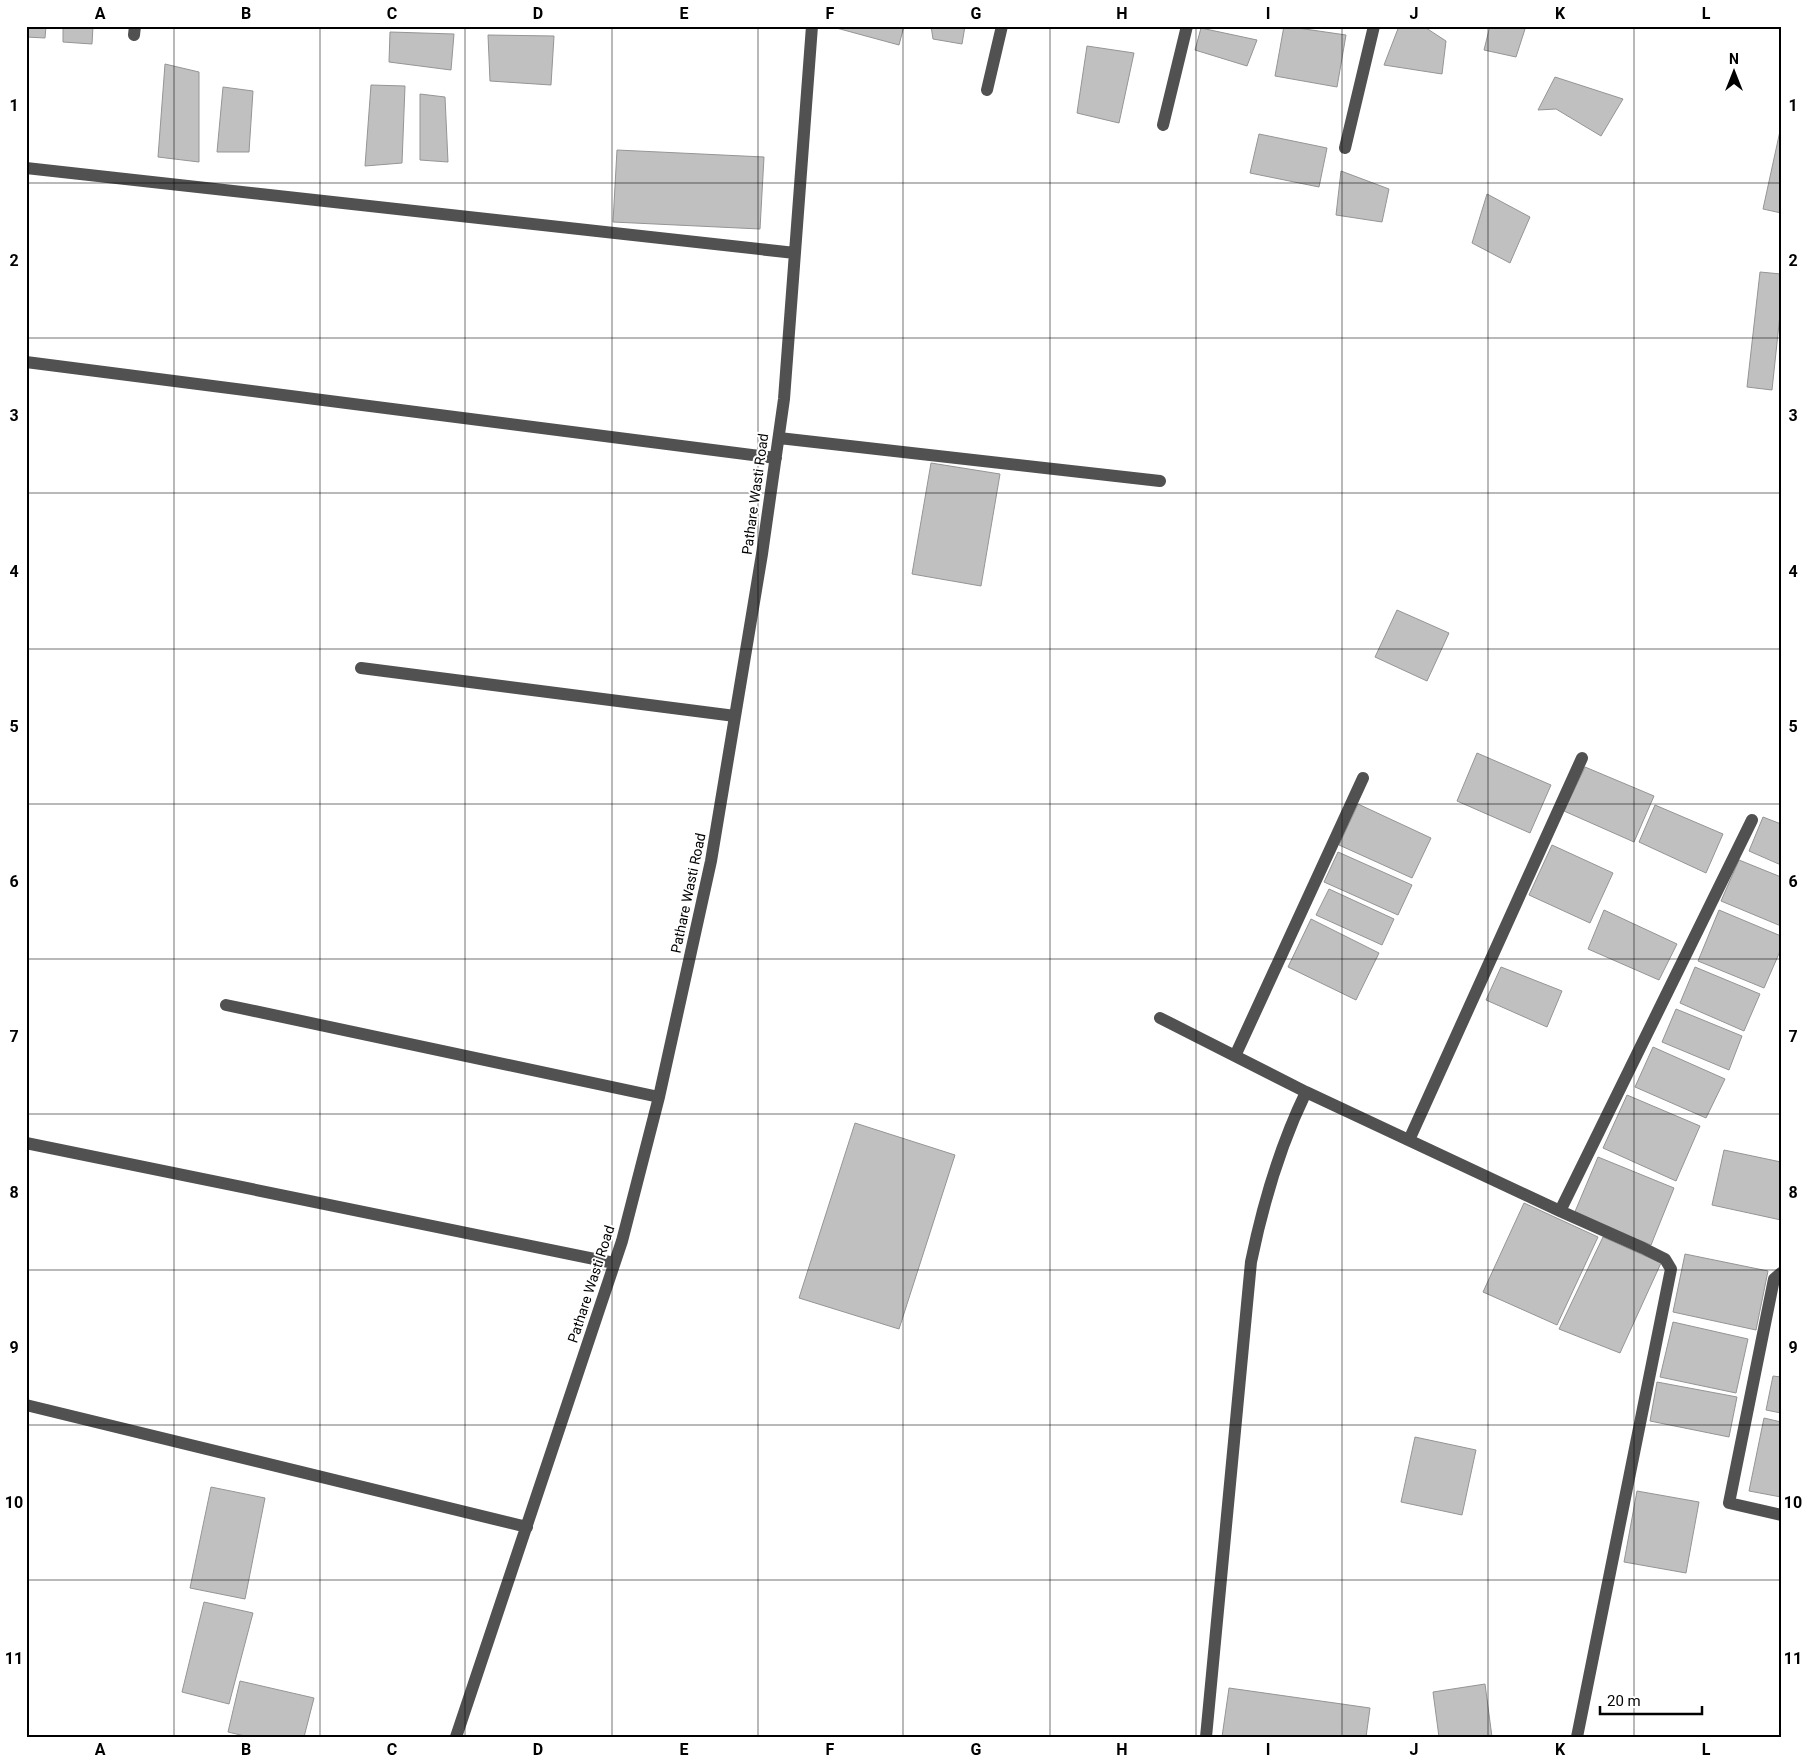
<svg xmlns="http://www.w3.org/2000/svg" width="1807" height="1763" viewBox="0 0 1807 1763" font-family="Roboto,sans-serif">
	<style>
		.building { fill: #c0c0c0; stroke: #959595 }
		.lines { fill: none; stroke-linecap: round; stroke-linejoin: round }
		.minor { stroke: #515151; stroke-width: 12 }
		.grid { fill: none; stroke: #000; stroke-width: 1; stroke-opacity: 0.55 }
		.labels { text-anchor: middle; stroke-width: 4; stroke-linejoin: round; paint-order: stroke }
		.street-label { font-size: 14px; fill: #000; stroke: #fff }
		.neatline { fill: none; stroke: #000; stroke-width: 2 }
		.grid-label { font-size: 16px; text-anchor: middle; font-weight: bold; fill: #000 }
	</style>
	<rect width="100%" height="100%" fill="#fff"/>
	<path class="building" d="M26,26H46L45,38L26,37Z
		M63,26H93L92,44L63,42Z
		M829,26H904L899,45Z
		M931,26H965L962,44L933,39Z
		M1284,26L1346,35L1337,87L1275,76Z
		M1399,26H1423L1446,41L1442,74L1384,65Z
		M1490,26H1526L1516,57L1484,50Z
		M1201,28L1257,40L1247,66L1195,50Z
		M390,32L454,34L451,70L389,62Z
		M488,35L554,36L551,85L490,81Z
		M1087,46L1134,53L1119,123L1077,113Z
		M165,64L199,72V162L158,157Z
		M1555,77L1623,99L1601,136L1556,109L1538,110Z
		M371,85L405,86L402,163L365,166Z
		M223,87L253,91L249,152H217Z
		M420,94L445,97L448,162L420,160Z
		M1780,131H1781V213L1763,209Z
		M1259,134L1327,148L1319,187L1250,173Z
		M617,150L764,157L760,229L613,222Z
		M1341,171L1389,189L1382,222L1336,215Z
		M1487,194L1530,217L1510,263L1472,243Z
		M1760,272L1781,274V305L1772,390L1747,387Z
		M931,463L1000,474L981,586L912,574Z
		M1397,610L1449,633L1427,681L1375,657Z
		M1477,753L1551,785L1530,833L1457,801Z
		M1585,767L1654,796L1634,842L1564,811Z
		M1358,804L1431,838L1412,878L1339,845Z
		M1655,805L1723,834L1706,873L1639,842Z
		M1763,817L1781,824V865L1749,851Z
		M1552,845L1613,873L1590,923L1529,895Z
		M1338,852L1412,885L1398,915L1324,882Z
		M1739,860L1781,877V926L1721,901Z
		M1329,889L1394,919L1382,945L1316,915Z
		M1604,910L1677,944L1659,980L1588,949Z
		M1719,910L1781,936V949L1764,988L1698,961Z
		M1311,919L1379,953L1356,1000L1288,967Z
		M1501,967L1562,991L1547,1027L1486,1000Z
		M1695,967L1760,994L1744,1031L1680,1003Z
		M1676,1009L1742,1036L1729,1070L1662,1042Z
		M1653,1047L1725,1079L1706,1118L1635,1087Z
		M1627,1095L1700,1126L1676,1181L1603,1148Z
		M855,1123L955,1155L899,1329L799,1298Z
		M1724,1150L1781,1162V1220L1712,1205Z
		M1598,1157L1674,1188L1651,1245L1574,1214Z
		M1524,1203L1598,1237L1557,1325L1483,1292Z
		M1603,1237L1661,1263L1620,1353L1559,1329Z
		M1685,1254L1768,1271L1756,1330L1673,1312Z
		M1673,1322L1748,1339L1736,1393L1660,1377Z
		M1773,1376L1781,1377V1413L1766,1410Z
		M1657,1382L1737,1397L1729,1437L1650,1421Z
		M1764,1418L1781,1422V1497L1749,1491Z
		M1415,1437L1476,1450L1462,1515L1401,1502Z
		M211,1487L265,1498L245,1599L190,1588Z
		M1637,1491L1699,1502L1686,1573L1624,1562Z
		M204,1602L253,1613L229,1704L182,1692Z
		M240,1681L314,1698L304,1737H249L228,1732Z
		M1485,1684L1492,1737H1439L1433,1692Z
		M1229,1688L1370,1708L1366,1737H1222Z"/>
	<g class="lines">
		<path class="minor" d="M134,35L135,26
			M987,90L1002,26
			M1163,125L1187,26
			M1345,148L1374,26
			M26,168L795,253
			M26,362L776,458
			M779,438L1160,481
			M361,668L735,716
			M226,1005L659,1097
			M1160,1018L1306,1092
			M1235,1056L1363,778
			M1409,1140L1582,758
			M26,1143L614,1263
			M1560,1211L1752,820
			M1781,1273L1774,1279L1729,1503L1781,1515
			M26,1405L527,1527
			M456,1737L622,1241L659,1097L711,861L762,554L784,399L812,26
			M1206,1737L1251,1262C1263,1203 1280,1146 1306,1092L1560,1211L1643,1248L1665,1259L1671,1269L1577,1737"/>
	</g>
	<path class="grid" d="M174,26V1737M320,26V1737M465,26V1737M612,26V1737M758,26V1737M903,26V1737M1050,26V1737M1196,26V1737M1342,26V1737M1488,26V1737M1634,26V1737M26,183H1781M26,338H1781M26,493H1781M26,649H1781M26,804H1781M26,959H1781M26,1114H1781M26,1270H1781M26,1425H1781M26,1580H1781"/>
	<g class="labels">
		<g class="street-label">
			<text transform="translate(755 494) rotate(-82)" y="5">Pathare Wasti Road</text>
			<text transform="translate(688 893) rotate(-78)" y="5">Pathare Wasti Road</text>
			<text transform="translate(591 1284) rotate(-72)" y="5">Pathare Wasti Road</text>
		</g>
	</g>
	<rect width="1807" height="1763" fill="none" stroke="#ffffff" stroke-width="55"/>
	<g transform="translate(1734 72)" stroke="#ffffff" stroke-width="4" paint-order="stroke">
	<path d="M0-4L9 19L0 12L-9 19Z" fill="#000000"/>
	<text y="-8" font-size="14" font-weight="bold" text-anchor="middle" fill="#000000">N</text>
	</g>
	<path d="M1600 1706v8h102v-8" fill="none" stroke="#000000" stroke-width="2.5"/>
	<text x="1607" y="1706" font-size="15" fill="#000000" stroke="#ffffff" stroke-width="4" paint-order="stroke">20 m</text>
	<rect x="28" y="28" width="1752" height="1708" class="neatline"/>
	<g class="grid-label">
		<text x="100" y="19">A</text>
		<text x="246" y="19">B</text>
		<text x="392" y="19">C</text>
		<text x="538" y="19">D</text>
		<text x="684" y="19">E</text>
		<text x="830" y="19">F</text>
		<text x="976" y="19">G</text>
		<text x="1122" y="19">H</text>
		<text x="1268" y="19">I</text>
		<text x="1414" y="19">J</text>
		<text x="1560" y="19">K</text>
		<text x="1706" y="19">L</text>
		<text x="14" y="111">1</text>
		<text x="1793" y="111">1</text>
		<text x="14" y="266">2</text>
		<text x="1793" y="266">2</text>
		<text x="14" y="421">3</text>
		<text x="1793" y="421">3</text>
		<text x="14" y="577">4</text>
		<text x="1793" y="577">4</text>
		<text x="14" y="732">5</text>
		<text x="1793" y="732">5</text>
		<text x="14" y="887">6</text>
		<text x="1793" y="887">6</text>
		<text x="14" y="1042">7</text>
		<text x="1793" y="1042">7</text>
		<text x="14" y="1198">8</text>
		<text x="1793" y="1198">8</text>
		<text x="14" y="1353">9</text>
		<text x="1793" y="1353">9</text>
		<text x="14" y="1508">10</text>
		<text x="1793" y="1508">10</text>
		<text x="14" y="1664">11</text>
		<text x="1793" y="1664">11</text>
		<text x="100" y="1755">A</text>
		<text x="246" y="1755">B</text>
		<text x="392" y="1755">C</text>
		<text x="538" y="1755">D</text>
		<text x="684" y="1755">E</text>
		<text x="830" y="1755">F</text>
		<text x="976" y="1755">G</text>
		<text x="1122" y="1755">H</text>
		<text x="1268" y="1755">I</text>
		<text x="1414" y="1755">J</text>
		<text x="1560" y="1755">K</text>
		<text x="1706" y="1755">L</text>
	</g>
</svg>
